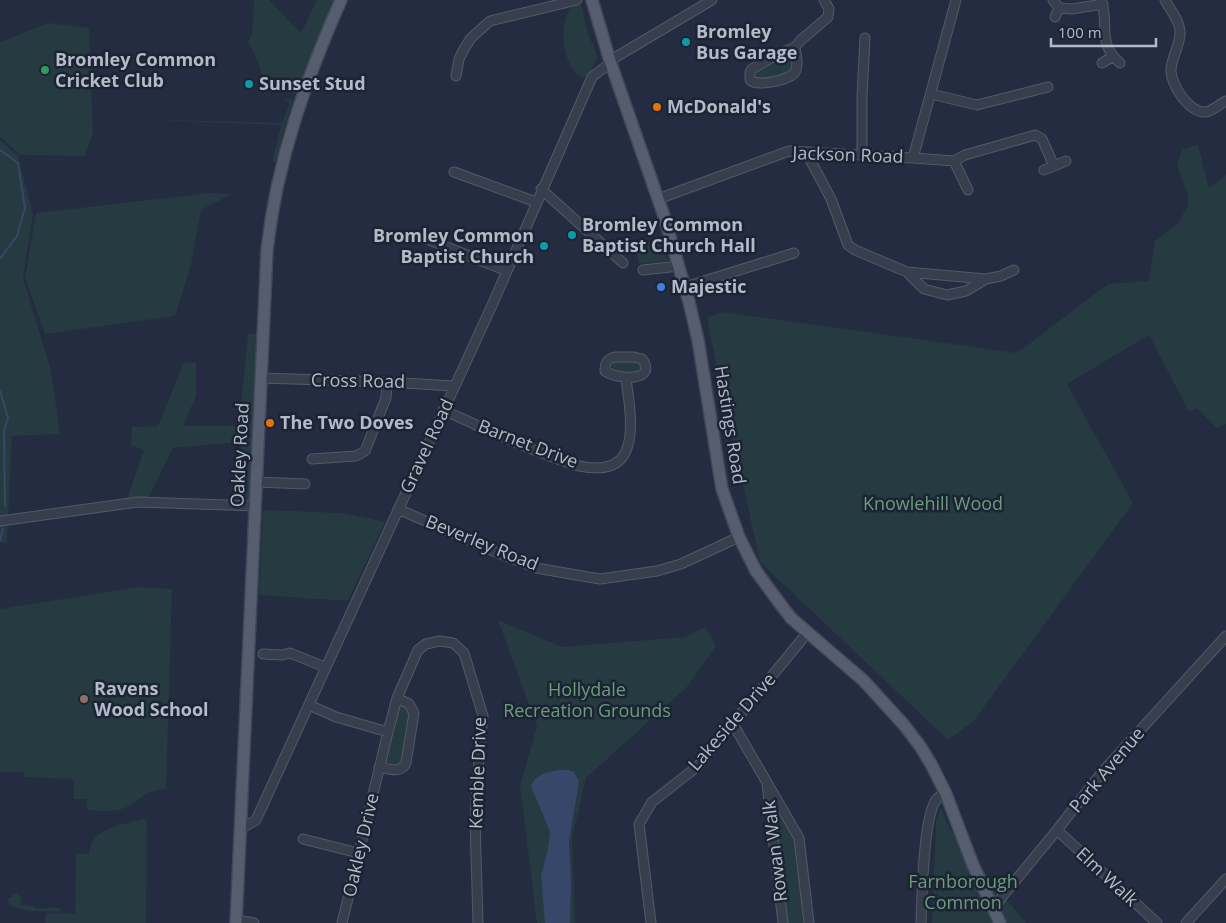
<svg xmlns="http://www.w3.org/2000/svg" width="1226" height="923" viewBox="0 0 1226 923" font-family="'Open Sans',sans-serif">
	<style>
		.green { fill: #253a41 }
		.water { fill: #37476a }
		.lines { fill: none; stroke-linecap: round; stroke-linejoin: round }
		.stream { stroke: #37476a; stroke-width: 2 }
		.minor-casing { stroke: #525a6a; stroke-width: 11 }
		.major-casing { stroke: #404858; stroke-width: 14 }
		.minor { stroke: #373f4f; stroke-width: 9 }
		.major { stroke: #555d6f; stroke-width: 11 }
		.culture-dot { fill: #0f9aa8; stroke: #1c2434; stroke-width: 2 }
		.leisure-dot { fill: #2e9e5b; stroke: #1c2434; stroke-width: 2 }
		.food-dot { fill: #e8710a; stroke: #1c2434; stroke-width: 2 }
		.shop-dot { fill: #3f7fe0; stroke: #1c2434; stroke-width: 2 }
		.education-dot { fill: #8d6e63; stroke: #1c2434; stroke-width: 2 }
		.labels { text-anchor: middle; stroke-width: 5; stroke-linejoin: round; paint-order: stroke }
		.poi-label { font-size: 18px; font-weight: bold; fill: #b3baca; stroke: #1c2434; text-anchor: start }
		.street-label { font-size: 18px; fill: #b3baca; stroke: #1c2434 }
		.park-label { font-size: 18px; fill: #699d7a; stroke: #1c2434 }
	</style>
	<rect width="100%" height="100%" fill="#232c40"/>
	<path class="green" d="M254,0H269L301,33L317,0H335L298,93L295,94C254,91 267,69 248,43L252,34Z
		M579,4L582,6L586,26L590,40L594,45L597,58L589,76C581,79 577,75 573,69C561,52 561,27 569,9Z
		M48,23L89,28L93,134L85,156L20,155L0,137V41L1,42Z
		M789,53L793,56V69L788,74L754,80L752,73L775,59Z
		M282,98L293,100L285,125L276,162H272L281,125L129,119L282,123L290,102Z
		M0,140L18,156L33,214L23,278L51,371L60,434L12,436L7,542L0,543Z
		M1198,145L1209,188L1226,175V424L1217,428L1197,408L1189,412L1149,335L1067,384L1133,503L973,722L948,740L760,562L709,330L708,317L723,312L1017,353L1108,284L1149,281L1155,241L1177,224L1188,206V195L1177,166L1182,149Z
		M210,193L232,194L201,210L191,265L175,316L45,334L25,278L36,213Z
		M660,237L668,261L639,264L635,248Z
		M258,333L250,501L239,502L241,442L173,448L149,497L127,499L144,450L131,445L132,427L158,426L184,362L196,363V396L183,426H239L248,334Z
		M615,362H637L640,367V369C633,375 619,374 612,370L613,364Z
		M263,510L343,513L385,522L348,601L259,595Z
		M138,587L172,589L166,789C144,790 144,798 127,807C115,813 99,811 87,810L86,799H74V782L72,779L24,777L23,772H0V609Z
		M498,620L562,647L685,637L705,627L716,646L687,687L586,778L572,839L575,923H537L520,786L537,726Z
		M400,704L410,709L403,764L401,766L386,765L385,762L399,705Z
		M773,800L795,838L803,923H788Z
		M941,808L951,831L1026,923H932L936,821Z
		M143,819H147V821L146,923H45L46,913L75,914L76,854H89C90,827 122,825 143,819Z
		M13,893H19V897H21V905L34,906V908H60V912C43,911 23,913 9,904V900H4L12,897Z"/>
	<path class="water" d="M559,770H568L574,772L579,781L569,842L571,881L570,923H545L541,876L548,849L550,832L531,786C536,774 547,772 559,770Z"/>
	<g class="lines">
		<path class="stream" d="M0,150L18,163L25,208L17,236L0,259
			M0,391L8,418L4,430L5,506
			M0,541L3,529"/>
		<defs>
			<path id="minor" d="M1053,0L1059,8L1055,17
				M1101,0C1110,24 1096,43 1120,63
				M1165,0C1170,10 1179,19 1180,31C1181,44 1172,56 1171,69C1170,84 1189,113 1206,112C1212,111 1220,104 1226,101
				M1059,8L1072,9L1103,4
				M795,47C796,54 799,65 795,72C790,80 758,87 750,80V72L752,69L776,55L795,47L801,40L828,17L829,9L824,0
				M1102,63L1112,57
				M456,76L459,59L464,49L471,38L490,21L577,0
				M931,94L977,105L1048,87
				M806,152L831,199L848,245L855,250L907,272L924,289L947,295L966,291L986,279L1001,276L1014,270
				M862,155V96L865,38
				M913,158L954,161L968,190
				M954,161L965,155L1035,135L1042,139L1054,166L1044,170
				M1054,166L1066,161
				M454,172L536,202
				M541,189L623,263
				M658,199L789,151L913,158L956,0
				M419,236L507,271
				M643,270L679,266
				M907,272L986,279
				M685,287L794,253
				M615,357H634L642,359C658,382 618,380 605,371C605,363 607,359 615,357Z
				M261,378L387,382L454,386
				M443,410C484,428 526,449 569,463C583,468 608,472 620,460C637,443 629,400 626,379
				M312,459L356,456L365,451L386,398L387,382
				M257,482L305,484
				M398,509L493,551L536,568L600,579L657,571L681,564L739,537
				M0,521L138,502L256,506
				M263,654L282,655L290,653L325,667
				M309,705L336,717L388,732
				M733,724L799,838L809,923
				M379,767C390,769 400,774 406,763L414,713L409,704L397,698
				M767,784L783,923
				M240,827H244L256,820L493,303L592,77L605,67L616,57L712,0
				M1057,830L1157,923
				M303,839L358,853
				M992,909L1057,830L1103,771L1226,636
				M236,920L254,923
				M342,923L388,732L397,698L418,650L426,644L440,641L453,643L464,653L483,716L478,771L475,819L478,923
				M651,923L639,824L652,802L698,766L808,632
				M921,923C922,898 923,818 936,800C939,796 942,795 946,794
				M1186,923L1226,879"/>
			<path id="major" d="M592,0L610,61L664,216L689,302L698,340L722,489L739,537L756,571L781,605L791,618L864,681L904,725L920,746L931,764L946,794L973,865L1000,923
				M236,923L267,250C277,160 305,82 341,0"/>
		</defs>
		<use href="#minor" class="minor-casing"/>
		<use href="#major" class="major-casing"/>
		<use href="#minor" class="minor"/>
		<use href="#major" class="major"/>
	</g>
	<g class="culture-dot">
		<circle cx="686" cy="42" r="5"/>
		<circle cx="249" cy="84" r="5"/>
		<circle cx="572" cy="235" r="5"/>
		<circle cx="544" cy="246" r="5"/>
	</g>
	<circle class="leisure-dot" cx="45" cy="70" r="5"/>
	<g class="food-dot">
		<circle cx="657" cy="107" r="5"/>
		<circle cx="270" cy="423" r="5"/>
	</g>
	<circle class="shop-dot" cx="661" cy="287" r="5"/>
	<circle class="education-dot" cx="84" cy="699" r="5"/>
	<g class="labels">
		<g class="poi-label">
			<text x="696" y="38">Bromley<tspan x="696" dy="21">Bus Garage</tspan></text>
			<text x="55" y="66">Bromley Common<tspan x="55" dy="21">Cricket Club</tspan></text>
			<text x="259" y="90">Sunset Stud</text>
			<text x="667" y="113">McDonald's</text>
			<text x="582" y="231">Bromley Common<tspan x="582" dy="21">Baptist Church Hall</tspan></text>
			<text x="534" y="242" text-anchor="end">Bromley Common<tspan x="534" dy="21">Baptist Church</tspan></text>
			<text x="671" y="293">Majestic</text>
			<text x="280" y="429">The Two Doves</text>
			<text x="94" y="695">Ravens<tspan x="94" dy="21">Wood School</tspan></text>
		</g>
		<g class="street-label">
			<text transform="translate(848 155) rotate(2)" y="6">Jackson Road</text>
			<text transform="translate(358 381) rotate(1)" y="6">Cross Road</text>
			<text transform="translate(730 425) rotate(81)" y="6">Hastings Road</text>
			<text transform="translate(528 444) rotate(21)" y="6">Barnet Drive</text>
			<text transform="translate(427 446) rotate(-65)" y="6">Gravel Road</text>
			<text transform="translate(240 455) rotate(-87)" y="6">Oakley Road</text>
			<text transform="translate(482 543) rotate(22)" y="6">Beverley Road</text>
			<text transform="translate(732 722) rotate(-49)" y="6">Lakeside Drive</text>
			<text transform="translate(1107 770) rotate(-50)" y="6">Park Avenue</text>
			<text transform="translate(478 773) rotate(-88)" y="6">Kemble Drive</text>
			<text transform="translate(361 845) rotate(-77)" y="6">Oakley Drive</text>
			<text transform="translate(775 851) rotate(-97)" y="6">Rowan Walk</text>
			<text transform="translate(1107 877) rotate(43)" y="6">Elm Walk</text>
		</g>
		<g class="park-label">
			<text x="933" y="510">Knowlehill Wood</text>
			<text x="587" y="696">Hollydale<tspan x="587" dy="21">Recreation Grounds</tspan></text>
			<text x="963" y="888">Farnborough<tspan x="963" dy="21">Common</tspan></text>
		</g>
	</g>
	<path d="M1051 38v8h105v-8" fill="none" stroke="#b3baca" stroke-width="2.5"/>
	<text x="1058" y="38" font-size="15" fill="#b3baca" stroke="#1c2434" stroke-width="4" paint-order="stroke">100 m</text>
</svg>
